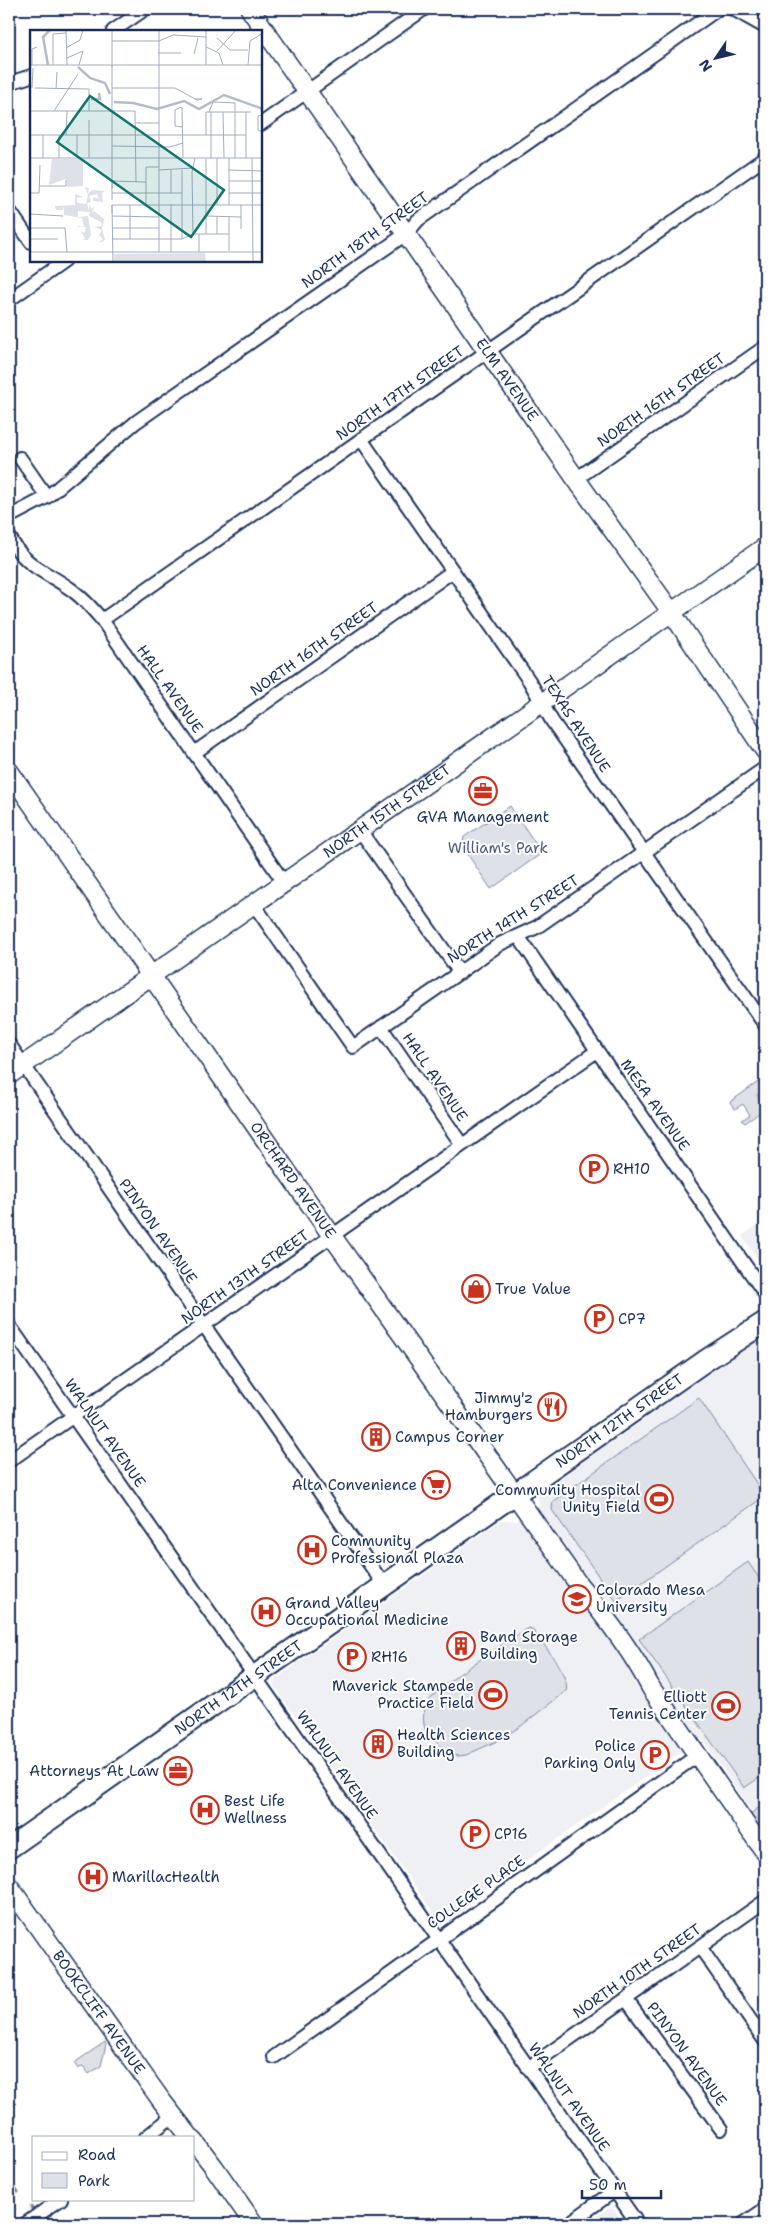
<svg xmlns="http://www.w3.org/2000/svg" width="774" height="2233" viewBox="0 0 774 2233" font-family="'Shantell Sans',sans-serif">
	<style>
		.built { fill: #eff0f4 }
		.green { fill: #dee1e7; stroke: #7c88a2 }
		.lines { fill: none; stroke-linecap: round; stroke-linejoin: round }
		.stream { stroke: #77839f; stroke-width: 3 }
		.street-casing { stroke: #1b2f5e; stroke-width: 16 }
		.secondary-casing { stroke: #1b2f5e; stroke-width: 21 }
		.primary-casing { stroke: #1b2f5e; stroke-width: 24 }
		.street { stroke: #fff; stroke-width: 12 }
		.secondary { stroke: #fff; stroke-width: 18 }
		.primary { stroke: #fff; stroke-width: 20 }
		.labels { text-anchor: middle; stroke-width: 4; stroke-linejoin: round; paint-order: stroke }
		.street-label { font-size: 15px; fill: #1b2f5e; stroke: #fff }
		.poi-label { font-size: 15px; fill: #1b2f5e; stroke: #fff; text-anchor: start }
		.park-label { font-size: 15px; fill: #4c5c80; stroke: #fff }
		.inset-river { fill: none; stroke: #b5bbca; stroke-width: 2.5 }
		.inset-road { fill: none; stroke: #a4acbf; stroke-width: 1 }
		.view { fill: #0f766e; fill-opacity: 0.15; stroke: #0f766e; stroke-width: 2.5 }
		.inset-edge { fill: none; stroke: #1b2f5e; stroke-width: 2.5 }
	</style>
	<rect width="100%" height="100%" fill="#fff"/>
	<filter id="ink" filterUnits="userSpaceOnUse"><feTurbulence type="fractalNoise" baseFrequency=".02" numOctaves="2"/><feDisplacementMap in="SourceGraphic" scale="10" xChannelSelector="R" yChannelSelector="G"/><feConvolveMatrix kernelMatrix="1 2 1 2 8 2 1 2 1" color-interpolation-filters="sRGB"/></filter>
	<g filter="url(#ink)">
		<path class="built" d="M765,1220V1270L742,1236Z
			M765,1335V1840L750,1815L752,1812L701,1738L442,1920L438,1919L274,1686L275,1679L502,1520L517,1521L539,1506L538,1497L543,1490Z
			M609,2208L614,2209L625,2224H584Z"/>
		<path class="green" d="M510,806L542,853L491,889L462,846L464,837Z
			M758,1082L764,1090L757,1095L765,1109L745,1123L742,1120L750,1115L743,1104L735,1109L730,1102Z
			M699,1398L765,1496L616,1601L552,1510L553,1501Z
			M748,1562L765,1587V1774L744,1788L639,1639Z
			M530,1628L532,1629C542,1643 571,1676 566,1691L521,1726L497,1741L466,1755L458,1756L445,1753L434,1737L430,1740C423,1728 421,1716 427,1703C435,1687 507,1642 526,1629Z
			M765,1803V1840L750,1817L753,1812Z
			M105,2042L106,2044L101,2066L89,2074L83,2066L78,2069L74,2063Z"/>
		<g class="lines">
			<path class="stream" d="M9,2178L18,2192
				M31,2207L32,2209"/>
			<defs>
				<path id="street" d="M733,9L765,27
					M113,31L145,9
					M9,83L31,76
					M261,124L424,9
					M9,210L31,242
					M9,300L64,261
					M361,439L530,682L552,721L765,1025
					M20,458L47,497
					M576,479L765,347
					M9,517L47,497L136,422L393,243L407,233L418,220L718,9
					M9,536C24,567 46,571 72,590C84,599 93,609 102,620L283,881
					M102,620L765,158
					M194,753L453,571
					M359,829L460,973
					M253,903L353,1047L500,944L537,927L765,768
					M518,936L765,1294
					M381,1027L462,1145
					M9,1044L384,1585
					M9,1325L638,2224
					M9,1461L597,1051
					M700,1947L765,2041
					M626,1999L721,2129
					M274,2057L698,1755
					M528,2068L765,1901
					M146,2137L173,2116
					M25,2224L61,2199
					M568,2224L614,2191
					M743,2224L765,2209"/>
				<g id="secondary">
					<path id="s1" d="M250,9L576,479L672,613L765,751"/>
					<path id="s2" d="M9,771L332,1236L579,1585C606,1617 632,1651 651,1688L765,1852"/>
					<path id="s3" d="M9,1075L765,547"/>
					<path id="s4" d="M9,1886L161,2100L190,2137"/>
					<path d="M194,2141L214,2167L254,2224"/>
				</g>
				<g id="primary">
					<path id="s5" d="M9,1848L705,1361L765,1322"/>
				</g>
			</defs>
			<use href="#street" class="street-casing"/>
			<use href="#secondary" class="secondary-casing"/>
			<use href="#primary" class="primary-casing"/>
			<use href="#street" class="street"/>
			<use href="#secondary" class="secondary"/>
			<use href="#primary" class="primary"/>
		</g>
	</g>
	<defs>
		<symbol id="office-ring" viewBox="-11 -11 22 22"><circle r="9.5" fill="#fff" stroke="#c8321e" stroke-width="1.5"/><path d="M-6-3h4V-5.5h4V-3h4V5H-6ZM-1-4.5V-3h2v-1.5ZM-6 0V1H6V0Z" fill="#c8321e"/></symbol>
		<symbol id="parking-ring" viewBox="-11 -11 22 22"><circle r="9.5" fill="#fff" stroke="#c8321e" stroke-width="1.5"/><path d="M-3.5-5.5H1a3.5 3.5 0 0 1 0 7H-1V5.5H-3.5ZM-1-3.4V-.6H.8a1.4 1.4 0 0 0 0-2.8Z" fill="#c8321e"/></symbol>
		<symbol id="shop-ring" viewBox="-11 -11 22 22"><circle r="9.5" fill="#fff" stroke="#c8321e" stroke-width="1.5"/><path d="M-5-2.5h2.3a2.7 3.5 0 0 1 5.4 0H5L5.5 6h-11ZM-1.5-2.5h3a1.5 2.3 0 0 0-3 0Z" fill="#c8321e"/></symbol>
		<symbol id="restaurant-ring" viewBox="-11 -11 22 22"><circle r="9.5" fill="#fff" stroke="#c8321e" stroke-width="1.5"/><path d="M-5-6h1v4h1v-4h1v4h1v-4h1v5L-1.5 .5V6h-2V.5L-5-1ZM5-6V6H3V1.5H1.5Q1.5-4 5-6Z" fill="#c8321e"/></symbol>
		<symbol id="building-ring" viewBox="-11 -11 22 22"><circle r="9.5" fill="#fff" stroke="#c8321e" stroke-width="1.5"/><path d="M-4-6H4V6H1V3H-1V6H-4ZM-2.5-4.3h1.7v1.8h-1.7ZM.8-4.3h1.7v1.8H.8ZM-2.5-1h1.7V.8h-1.7ZM.8-1h1.7V.8H.8Z" fill="#c8321e"/></symbol>
		<symbol id="supermarket-ring" viewBox="-11 -11 22 22"><circle r="9.5" fill="#fff" stroke="#c8321e" stroke-width="1.5"/><path d="M-6-5.5h2.5l.6 2H6L4.5 2H-2.5L-4.4-4H-6ZM-1.5 3.2a1.3 1.3 0 1 0 .1 0ZM3 3.2a1.3 1.3 0 1 0 .1 0Z" fill="#c8321e"/></symbol>
		<symbol id="stadium-ring" viewBox="-11 -11 22 22"><circle r="9.5" fill="#fff" stroke="#c8321e" stroke-width="1.5"/><path d="M0-5a6.5 5 0 1 0 0 10a6.5 5 0 1 0 0-10ZM-3.5-1.8h7v3.6h-7Z" fill="#c8321e"/></symbol>
		<symbol id="hospital-ring" viewBox="-11 -11 22 22"><circle r="9.5" fill="#fff" stroke="#c8321e" stroke-width="1.5"/><path d="M-5-5h3v3.5h4V-5h3V5h-3V1.5h-4V5h-3Z" fill="#c8321e"/></symbol>
		<symbol id="university-ring" viewBox="-11 -11 22 22"><circle r="9.5" fill="#fff" stroke="#c8321e" stroke-width="1.5"/><path d="M0-5L7-2L0 1L-7-2ZM-4 1L0 2.5L4 1V4Q0 6-4 4Z" fill="#c8321e"/></symbol>
	</defs>
	<g fill-rule="evenodd">
		<use href="#office-ring" x="467" y="775" width="32" height="32"/>
		<use href="#parking-ring" x="578" y="1153" width="32" height="32"/>
		<use href="#shop-ring" x="460" y="1273" width="32" height="32"/>
		<use href="#parking-ring" x="583" y="1303" width="32" height="32"/>
		<use href="#restaurant-ring" x="536" y="1391" width="32" height="32"/>
		<use href="#building-ring" x="360" y="1421" width="32" height="32"/>
		<use href="#supermarket-ring" x="420" y="1469" width="32" height="32"/>
		<use href="#stadium-ring" x="643" y="1483" width="32" height="32"/>
		<use href="#hospital-ring" x="296" y="1534" width="32" height="32"/>
		<use href="#university-ring" x="561" y="1583" width="32" height="32"/>
		<use href="#hospital-ring" x="250" y="1596" width="32" height="32"/>
		<use href="#building-ring" x="445" y="1630" width="32" height="32"/>
		<use href="#parking-ring" x="336" y="1641" width="32" height="32"/>
		<use href="#stadium-ring" x="477" y="1679" width="32" height="32"/>
		<use href="#stadium-ring" x="710" y="1690" width="32" height="32"/>
		<use href="#building-ring" x="362" y="1728" width="32" height="32"/>
		<use href="#parking-ring" x="639" y="1739" width="32" height="32"/>
		<use href="#office-ring" x="162" y="1755" width="32" height="32"/>
		<use href="#hospital-ring" x="189" y="1794" width="32" height="32"/>
		<use href="#parking-ring" x="459" y="1818" width="32" height="32"/>
		<use href="#hospital-ring" x="77" y="1861" width="32" height="32"/>
	</g>
	<g class="labels">
		<g class="street-label">
			<text transform="translate(365 240) rotate(-36)" y="5">NORTH 18TH STREET</text>
			<text dy="5" stroke="none"><textPath href="#s1" startOffset="451">ELM AVENUE</textPath></text>
			<text transform="translate(400 393) rotate(-35)" y="5">NORTH 17TH STREET</text>
			<text transform="translate(661 400) rotate(-35)" y="5">NORTH 16TH STREET</text>
			<text transform="translate(314 649) rotate(-35)" y="5">NORTH 16TH STREET</text>
			<text transform="translate(170 689) rotate(55)" y="5">HALL AVENUE</text>
			<text transform="translate(576 724) rotate(57)" y="5">TEXAS AVENUE</text>
			<text dy="5" stroke="none"><textPath href="#s3" startOffset="461">NORTH 15TH STREET</textPath></text>
			<text transform="translate(513 919) rotate(-32)" y="5">NORTH 14TH STREET</text>
			<text transform="translate(435 1077) rotate(56)" y="5">HALL AVENUE</text>
			<text transform="translate(655 1105) rotate(55)" y="5">MESA AVENUE</text>
			<text dy="5" stroke="none"><textPath href="#s2" startOffset="498">ORCHARD AVENUE</textPath></text>
			<text transform="translate(158 1231) rotate(55)" y="5">PINYON AVENUE</text>
			<text transform="translate(245 1277) rotate(-35)" y="5">NORTH 13TH STREET</text>
			<text dy="5" stroke="none"><textPath href="#s5" startOffset="745">NORTH 12TH STREET</textPath></text>
			<text transform="translate(105 1433) rotate(55)" y="5">WALNUT AVENUE</text>
			<text dy="5" stroke="none"><textPath href="#s5" startOffset="280">NORTH 12TH STREET</textPath></text>
			<text transform="translate(337 1765) rotate(55)" y="5">WALNUT AVENUE</text>
			<text transform="translate(476 1892) rotate(-35)" y="5">COLLEGE PLACE</text>
			<text transform="translate(637 1971) rotate(-35)" y="5">NORTH 10TH STREET</text>
			<text dy="5" stroke="none"><textPath href="#s4" startOffset="155">BOOKCLIFF AVENUE</textPath></text>
			<text transform="translate(687 2054) rotate(54)" y="5">PINYON AVENUE</text>
			<text transform="translate(569 2097) rotate(55)" y="5">WALNUT AVENUE</text>
		</g>
		<g class="poi-label">
			<text x="483" y="822" text-anchor="middle">GVA Management</text>
			<text x="613" y="1174">RH10</text>
			<text x="495" y="1294">True Value</text>
			<text x="618" y="1324">CP7</text>
			<text x="533" y="1403" text-anchor="end">Jimmy'z<tspan x="533" dy="17">Hamburgers</tspan></text>
			<text x="395" y="1442">Campus Corner</text>
			<text x="417" y="1490" text-anchor="end">Alta Convenience</text>
			<text x="640" y="1495" text-anchor="end">Community Hospital<tspan x="640" dy="17">Unity Field</tspan></text>
			<text x="331" y="1546">Community<tspan x="331" dy="17">Professional Plaza</tspan></text>
			<text x="596" y="1595">Colorado Mesa<tspan x="596" dy="17">University</tspan></text>
			<text x="285" y="1608">Grand Valley<tspan x="285" dy="17">Occupational Medicine</tspan></text>
			<text x="480" y="1642">Band Storage<tspan x="480" dy="17">Building</tspan></text>
			<text x="371" y="1662">RH16</text>
			<text x="474" y="1691" text-anchor="end">Maverick Stampede<tspan x="474" dy="17">Practice Field</tspan></text>
			<text x="707" y="1702" text-anchor="end">Elliott<tspan x="707" dy="17">Tennis Center</tspan></text>
			<text x="397" y="1740">Health Sciences<tspan x="397" dy="17">Building</tspan></text>
			<text x="636" y="1751" text-anchor="end">Police<tspan x="636" dy="17">Parking Only</tspan></text>
			<text x="159" y="1776" text-anchor="end">Attorneys At Law</text>
			<text x="224" y="1806">Best Life<tspan x="224" dy="17">Wellness</tspan></text>
			<text x="494" y="1839">CP16</text>
			<text x="112" y="1882">MarillacHealth</text>
		</g>
		<g class="park-label">
			<text x="498" y="853">William's Park</text>
		</g>
	</g>
	<g transform="translate(30 30)">
		<rect width="232" height="232" fill="#fff"/>
		<path d="M22,129H53V156L37,157L36,149L19,155ZM55,157L59,158L58,164L62,160L75,161L72,163L73,172L63,171V167L69,169L67,164L59,166L61,172L56,174L58,165ZM45,164L53,167L47,168V173L57,174L59,181V175L62,179L65,175L62,183L64,181L74,189L72,199L75,210L72,212H69L73,209L69,205L72,200L64,197L72,196L71,192L59,186L60,182L48,181V187L58,186L61,205L58,210H52L55,209L51,201L55,203L56,197H37H48L47,188L48,196L54,197L52,188L34,185V176L33,180H26L25,176L45,175ZM175,223L176,232H84V224Z" fill="#dee1e7"/>
		<path class="inset-river" d="M18,35L13,7L20,0M48,37L60,48L75,53L80,64M61,69H70L69,63M84,72L103,73L127,79L154,71L169,79L194,65L233,79"/>
		<path class="inset-road" d="M36,0L37,35M83,0H106M176,0V35M187,8L200,20H218M82,11H129L143,5L176,7M176,17L189,23L193,35M36,18L50,10L53,0M187,21L206,0M128,23H151M164,24L168,8M37,28L53,21L49,35M0,35H233M2,35V19L7,17M23,35V4L36,3M218,35L220,11L233,3M82,37V0M2,58L3,38M5,58L59,59V81M82,58H145L167,70L172,69H165M26,59L27,42M0,81H105L106,152M24,81L48,44M179,82L183,72L205,73V128M181,82V128M193,82L194,128M216,82V128M233,85L228,86V100L233,102M59,90V128M106,93H129M152,97L145,96V80L151,77L152,78L153,128M0,105H216M13,105V128M36,105L37,81M47,105V128M176,105V82H221M82,116L140,117L153,113M0,128H233M29,128V105M176,128V204M187,128V175M199,128V175M222,128L223,232M129,140L163,138M141,140V163M198,140L233,141M82,151L116,152M199,151H233M82,153V35M9,156H36V150M82,159V153V170M0,163H9L10,135M82,163H152M199,163H233M116,174V137H129M82,175H233M100,175V209M211,175V199M82,183V175L83,232M0,184L33,186M82,186L129,187M176,186L211,187M0,198H35L37,222M82,198H129M163,204L162,142L165,128M169,204V222M187,204V186M0,209H28M82,209H152L163,204H199M152,209V140M199,221V186M0,222H233M129,222V0M141,222V174"/>
		<path class="view" d="M60,66L194,160L161,207L27,112Z"/>
		<rect width="232" height="232" class="inset-edge"/>
	</g>
	<rect width="774" height="2233" fill="none" stroke="#fff" stroke-width="30"/>
	<rect x="15" y="15" width="744" height="2203" fill="none" stroke="#1b2f5e" stroke-width="2" filter="url(#ink)"/>
	<rect x="32" y="2136" width="162" height="65" fill="#ffffff" stroke="#a4acbf"/>
	<rect x="42" y="2152" width="25" height="8" fill="#ffffff" stroke="#a4acbf"/>
	<text x="78" y="2160" font-size="15" fill="#1b2f5e">Road</text>
	<rect x="42" y="2173" width="25" height="15" fill="#dee1e7" stroke="#a4acbf"/>
	<text x="78" y="2186" font-size="15" fill="#1b2f5e">Park</text>
	<g transform="translate(716 58) rotate(235)" stroke="#ffffff" stroke-width="4" paint-order="stroke">
	<path d="M0-4L9 19L0 12L-9 19Z" fill="#1b2f5e"/>
	<text y="-8" font-size="14" font-weight="bold" text-anchor="middle" fill="#1b2f5e">N</text>
	</g>
	<path d="M582 2190v8h79v-8" fill="none" stroke="#1b2f5e" stroke-width="2.5"/>
	<text x="589" y="2190" font-size="15" fill="#1b2f5e" stroke="#ffffff" stroke-width="4" paint-order="stroke">50 m</text>
</svg>
